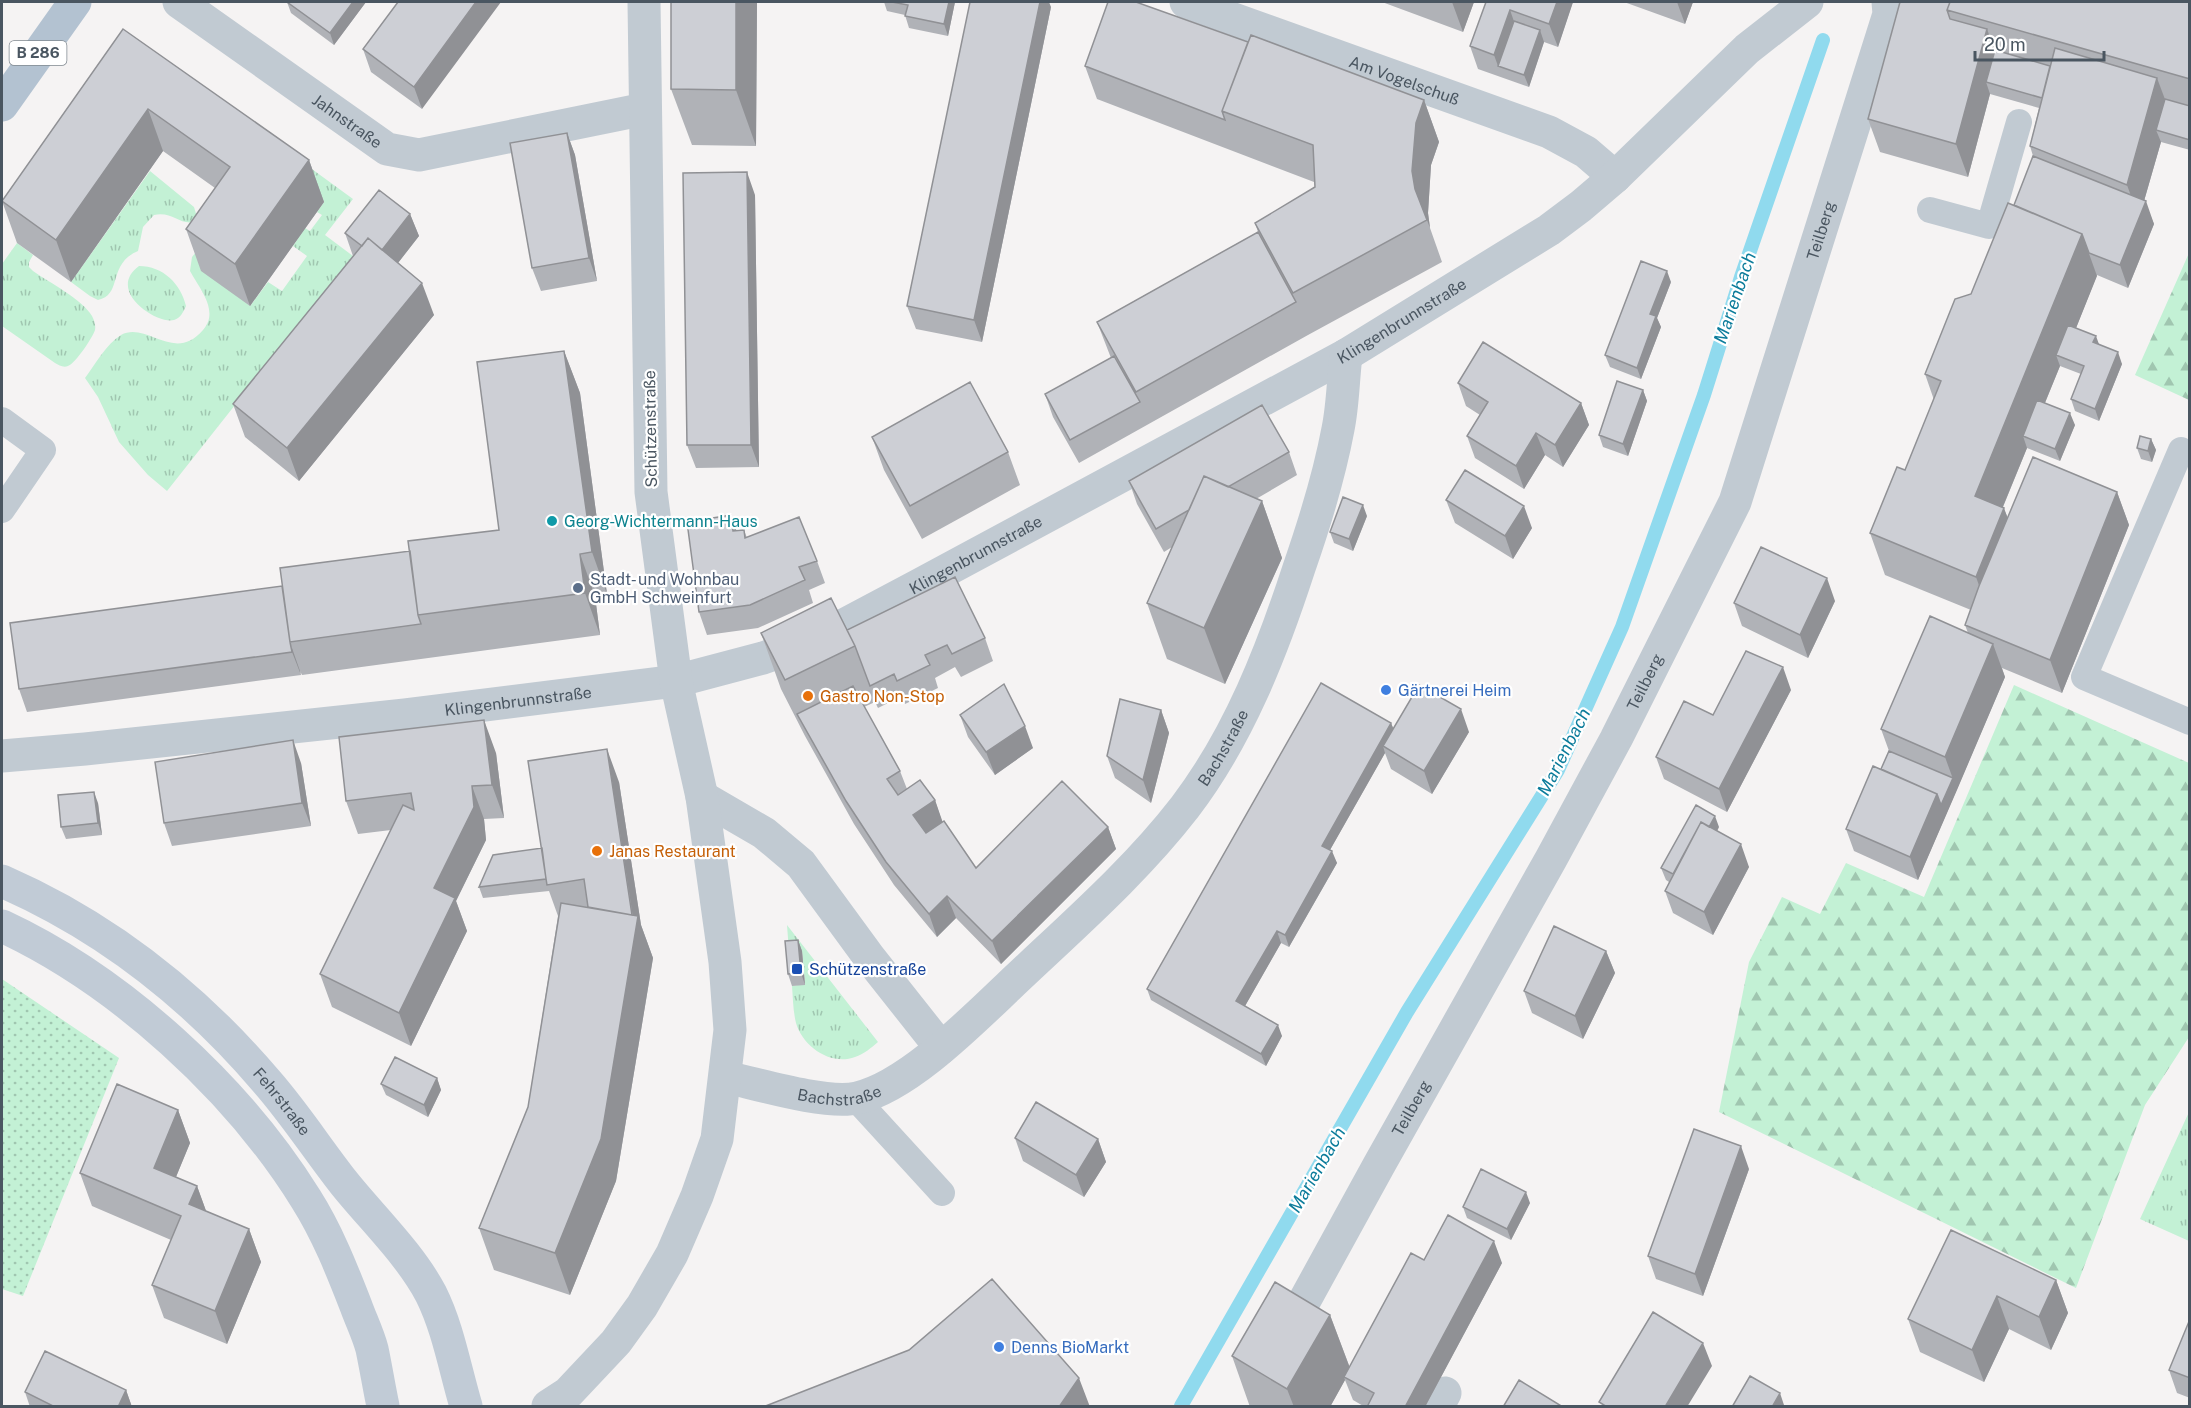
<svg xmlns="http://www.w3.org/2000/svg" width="2191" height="1408" viewBox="0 0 2191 1408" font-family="'Public Sans',sans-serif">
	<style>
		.grass { fill: url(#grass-tufts) }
		.forest { fill: url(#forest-firs) }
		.park { fill: url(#park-dots) }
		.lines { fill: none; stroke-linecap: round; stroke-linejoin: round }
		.stream { stroke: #90daee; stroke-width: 14 }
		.lane { stroke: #c1cad2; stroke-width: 26 }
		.street { stroke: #c1cad2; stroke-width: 33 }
		.secondary { stroke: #c1cbd6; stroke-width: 33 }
		.primary { stroke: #b3c2d1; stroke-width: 33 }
		.wall { fill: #b0b2b7 }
		.shaded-wall { fill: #909195 }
		.building { fill: #cdcfd5; stroke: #909195; stroke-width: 1.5 }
		.culture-dot { fill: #0f9aa8; stroke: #fff; stroke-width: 2 }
		.service-dot { fill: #5c6f8a; stroke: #fff; stroke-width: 2 }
		.shop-dot { fill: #3f7fe0; stroke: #fff; stroke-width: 2 }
		.food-dot { fill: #e8710a; stroke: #fff; stroke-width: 2 }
		.transit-dot { fill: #1a4fb4; stroke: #fff; stroke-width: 2 }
		.labels { text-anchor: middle; stroke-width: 4.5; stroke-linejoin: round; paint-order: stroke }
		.shield { fill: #fff; stroke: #808990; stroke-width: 1.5 }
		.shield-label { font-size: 15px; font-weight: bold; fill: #4a5661 }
		.street-label { font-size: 16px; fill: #4a5661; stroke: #fff }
		.culture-label { font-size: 16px; fill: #0d838f; stroke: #fff; text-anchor: start }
		.service-label { font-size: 16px; fill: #4e5e75; stroke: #fff; text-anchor: start }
		.shop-label { font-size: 16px; fill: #366cbe; stroke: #fff; text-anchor: start }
		.food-label { font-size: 16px; fill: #c56008; stroke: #fff; text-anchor: start }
		.transit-label { font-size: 16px; fill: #164399; stroke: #fff; text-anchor: start }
		.water-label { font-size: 18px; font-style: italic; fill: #0c7c9b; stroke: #fff }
	</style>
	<defs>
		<pattern id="grass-tufts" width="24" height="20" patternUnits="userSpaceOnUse" patternTransform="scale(1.5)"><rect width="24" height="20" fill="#c3f1d5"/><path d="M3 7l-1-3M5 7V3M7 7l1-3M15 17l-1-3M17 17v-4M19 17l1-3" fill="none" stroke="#a0c6b0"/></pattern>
		<pattern id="forest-firs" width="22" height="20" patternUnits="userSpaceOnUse" patternTransform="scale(1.5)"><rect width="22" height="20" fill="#c3f1d5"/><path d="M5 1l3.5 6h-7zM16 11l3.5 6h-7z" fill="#a0c6b0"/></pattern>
		<pattern id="park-dots" width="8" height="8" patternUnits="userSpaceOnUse" patternTransform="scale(1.5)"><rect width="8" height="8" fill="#c3f1d5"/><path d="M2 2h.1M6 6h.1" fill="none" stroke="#a0c6b0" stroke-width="1.8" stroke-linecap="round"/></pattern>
	</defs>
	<rect width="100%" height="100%" fill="#f5f3f3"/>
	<path class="grass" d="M305,164L353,199L325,235L353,256L167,491L148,475L119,442L98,397L85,378C95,365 106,344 121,335C147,321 174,364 203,330C220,311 199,288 190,271L192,257L200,247L250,306L268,282L282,291L307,256L293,246L305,228L310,231L322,215L317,212L324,202Z
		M150,171L194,207L197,217L194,222C179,225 172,211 154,215L143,227L138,251C107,264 123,295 98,300L90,296L71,282Z
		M17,243L33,255L29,262V267L33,271C50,283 82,299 92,316C94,320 96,325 95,330C93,337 75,364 68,366C63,368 59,365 55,363L2,326V264Z
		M139,266C163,266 181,284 186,306C183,312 181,318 174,320C158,325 105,291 139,266Z
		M787,925L878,1042C871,1048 864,1054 855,1057C831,1066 803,1047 796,1023C793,1011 793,998 792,986L805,984L802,952H789Z
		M2189,1112V1241L2140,1219Z"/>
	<path class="forest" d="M2189,253V400L2135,375Z
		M2014,685L2189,763V1037L2145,1105L2076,1288L1719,1112L1749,962L1782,897L1820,914L1846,863L1924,897Z"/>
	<path class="park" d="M2,979L119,1058L23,1296L2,1289Z"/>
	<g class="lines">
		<path class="stream" d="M1181,1406L1407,1012L1558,770L1622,627L1704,395L1741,277L1823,40"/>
		<path class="lane" d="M1930,210L1989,226L2019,122
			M2,420L43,450L2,510
			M2181,450L2084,677L2190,722
			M856,1099L942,1193"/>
		<g class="street">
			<path id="s1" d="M179,2L387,149L419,155L645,109"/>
			<path id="s2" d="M1186,2L1549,132L1586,152L1615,177"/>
			<path id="s3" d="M2,756L85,749L405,715L676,681L763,658L800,645L838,628L919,585L1346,355L1549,230L1581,206L1615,177L1747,49L1807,2"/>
			<path d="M702,797L764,833L801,864L869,957L941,1048"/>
			<path id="s4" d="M726,1077C757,1084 827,1105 857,1098C907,1087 972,1021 1010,985C1070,928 1134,873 1185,807C1239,736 1272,651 1299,568C1315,522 1329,477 1338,429C1343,405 1343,380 1346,355"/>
			<path id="s5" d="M1295,1318L1379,1165L1551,859L1616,739L1735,502L1889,14L1888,2"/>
			<path d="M548,1406L568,1393L616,1342L642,1306L672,1254L697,1196L717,1139L730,1030L725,962L702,797L676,681L651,492L644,2"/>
			<path d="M1438,1406L1445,1393"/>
		</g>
		<g class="secondary">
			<path id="s6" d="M2,881C105,926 194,996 267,1082C295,1114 318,1150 344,1183C372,1218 410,1254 431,1294C448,1328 455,1369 466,1406"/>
			<path d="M2,926C120,981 237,1088 306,1199C327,1232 342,1270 356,1306C361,1320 368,1334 372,1349C376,1368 379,1387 383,1406"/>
		</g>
		<path class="primary" d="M2,105L75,2"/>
	</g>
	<path class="wall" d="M287,2H366L334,45L291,13Z
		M398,2L422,109L371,72L363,49Z
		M671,2H757L756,146L692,145L671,89Z
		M884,2H955L948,36L909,28L905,15L887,11Z
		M1382,2H1474L1463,32Z
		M1486,2H1573L1558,47L1544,42L1529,87L1478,69L1470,46Z
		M1624,2H1693L1685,24Z
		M1900,2H2190V150L2161,142L2144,201L2154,224L2128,288L2097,275L2076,328L2099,344L2122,364L2099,421L2075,411L2071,399L2081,374L2060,366L2045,403L2075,425L2060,461L2027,448L2003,507L2008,518L2117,492L2129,525L2062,693L2002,668L2005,677L1918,880L1854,851L1846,829L1881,769L1889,751L1881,729L1968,633L1965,625L1971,610L1885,575L1870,533L1905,470L1934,400L1925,374L1971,294L2014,205L2033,156L2030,146L2039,108L1990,94L1968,177L1880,152L1868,119Z
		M1051,7L982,342L916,329L907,306Z
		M123,29L309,160L324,202L250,306L201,271L186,229L215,188L163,151L71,282L17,243L2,201Z
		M1248,42L1424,100L1439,142L1431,165L1428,213L1430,228L1442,262L1308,335L1079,463L1053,417L1045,394L1111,358L1097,322L1258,232L1255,223L1315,187L1314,182L1097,99L1085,66Z
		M567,133L575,155L597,281L541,291L532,268Z
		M755,195L759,467L696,468L687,445Z
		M410,214L419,236L398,263L434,315L299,481L245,437L233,404L353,256L345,233Z
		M1671,282L1657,318L1661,327L1641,379L1610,367L1605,355Z
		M564,351L580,393L607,594L595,596L600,635L302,675L300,671L301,675L27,712L19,689L282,586L410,551L499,530Z
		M1458,383L1581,403L1589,425L1563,467L1545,455L1524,489L1475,458L1467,436L1480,415L1466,406Z
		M1643,390L1647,401L1628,456L1603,447L1599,435Z
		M872,437L1008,452L1020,485L922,539L884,470Z
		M2151,439L2156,450L2152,462L2141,459L2137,448Z
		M1289,452L1297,475L1256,499L1262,501L1282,558L1225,684L1167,659L1147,603L1172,547L1164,552L1137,504L1129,481Z
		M1446,500L1532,528L1513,559L1455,523Z
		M1367,516L1353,551L1334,543L1330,532Z
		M744,530L747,538L817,561L825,583L809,590L813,603L758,628L707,635L699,612L736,531Z
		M1835,601L1808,658L1742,626L1734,603Z
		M847,630L985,638L993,661L961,677L955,667L935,678L938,688L905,704L902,696L878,708L875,702L864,707L900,771L907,789L935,800L942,822L976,868L1108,827L1116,849L1001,964L956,918L937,937L894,885L854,824L805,736L781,689L761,633Z
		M1791,690L1727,812L1664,779L1656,757L1713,715Z
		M1161,710L1169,733L1151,803L1115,778L1107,756Z
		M960,715L1033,748L995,775L968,737Z
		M1391,723L1393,728L1469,732L1432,794L1391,769L1385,753L1330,850L1337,863L1289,947L1281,943L1245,1006L1282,1036L1266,1066L1151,1000L1147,989Z
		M496,753L504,818L484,819L486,840L456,901L467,931L411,1046L332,1007L320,974L391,830L358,834L346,801Z
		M301,763L311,826L172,846L164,823Z
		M619,782L641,925L653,958L616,1181L570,1295L494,1270L479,1228L528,1107L558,916L549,891L483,898L479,887L542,848Z
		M98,803L102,835L66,839L61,827Z
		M1719,827L1717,831L1749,867L1713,935L1673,913L1665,891L1669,882L1666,880L1661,868Z
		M798,940L802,951L805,985L792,986L788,974Z
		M1606,951L1615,973L1583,1039L1532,1013L1524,991Z
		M437,1078L441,1090L428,1117L386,1095L381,1084Z
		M178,1110L190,1143L176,1177L197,1186L206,1211L249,1229L261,1262L227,1344L164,1318L152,1285L171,1240L92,1206L80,1173Z
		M1015,1138L1098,1139L1106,1162L1084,1197L1023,1161Z
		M1749,1169L1703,1296L1656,1279L1648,1256Z
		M1530,1203L1511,1240L1467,1218L1463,1207Z
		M1424,1260L1502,1263L1425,1407H1365L1353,1400L1345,1380L1330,1407H1250L1232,1356L1330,1315L1350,1368Z
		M2056,1280L2068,1313L2051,1350L2009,1329L1984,1382L1920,1352L1908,1319Z
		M2190,1319V1398L2177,1393L2169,1370Z
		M126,1390L132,1407H30L25,1392Z"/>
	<path class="shaded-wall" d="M353,2H366L334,45L330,33Z
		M476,2H501L422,109L414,87Z
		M736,2H757L756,146L736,90Z
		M949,2H955L948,36L944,24Z
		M1040,2H1049L1051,7L982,342L974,320Z
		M1452,2H1474L1463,32Z
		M1557,2H1573L1558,47L1549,24Z
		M1677,2H1693L1685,24Z
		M1510,10L1518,33L1498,66L1494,55Z
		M1987,29L1999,62L1986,82L1990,94L1968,177L1956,144Z
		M1540,30L1544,42L1529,87L1524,75Z
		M2157,78L2169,110L2156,130L2161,142L2140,215L2146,201L2154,224L2128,288L2120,265L2139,218L2127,185Z
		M1424,100L1439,142L1431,165L1428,213L1430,228L1415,189L1412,171L1416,123Z
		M148,109L163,151L71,282L56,240Z
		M567,133L575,155L597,281L589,258Z
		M309,160L324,202L250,306L235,264Z
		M747,172L755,195L759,467L751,445Z
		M410,214L419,236L387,277L378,254Z
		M2082,234L2097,276L2064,358L2056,355L2060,366L2030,439L2023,436L2027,448L1990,538L1975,496Z
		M1667,271L1671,282L1657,318L1661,327L1641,379L1637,368L1650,314Z
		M422,283L434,315L299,481L287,448Z
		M2096,336L2100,347L2093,342Z
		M564,351L580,393L607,594L592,552Z
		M2118,352L2122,364L2099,421L2095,409Z
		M1643,390L1647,401L1628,456L1623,444Z
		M1581,403L1589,425L1563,467L1555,445Z
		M2070,413L2075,425L2060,461L2055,449Z
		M1536,433L1545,455L1524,489L1516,466Z
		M2151,439L2156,450L2152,462L2148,451Z
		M2117,492L2129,525L2062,693L2050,660Z
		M1262,501L1282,558L1225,684L1204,628Z
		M1363,505L1367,516L1353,551L1349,539Z
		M1524,506L1532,528L1513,559L1505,536Z
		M2004,508L2019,550L1991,619L1976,577Z
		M731,515L739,538L733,531Z
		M580,554L595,596L600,635L585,593Z
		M1827,578L1835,601L1808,658L1800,635Z
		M1993,644L2005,677L1957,790L1945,757Z
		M292,648L300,671L301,675L292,652Z
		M1783,667L1791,690L1727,812L1719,789Z
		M1461,709L1469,732L1432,794L1424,771Z
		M1161,710L1169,733L1151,803L1143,780Z
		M484,720L496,753L504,818L492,785Z
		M1391,723L1396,735L1383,746L1385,753L1326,857L1322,846Z
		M1025,726L1033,748L995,775L986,752Z
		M293,740L301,763L311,826L302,803Z
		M607,749L619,782L641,925L653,958L616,1181L570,1295L555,1253L634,924Z
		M1953,778L1957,790L1918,880L1910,857L1937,794Z
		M472,786L484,819L486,840L456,901L467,931L411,1046L399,1013L434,888Z
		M94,792L98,803L102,835L98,823Z
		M935,800L943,823L922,837L913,815Z
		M1715,816L1719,827L1686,890L1681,878Z
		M1108,827L1116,849L1001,964L992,941Z
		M1741,844L1749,867L1713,935L1704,912Z
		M1332,851L1337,863L1289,947L1285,935Z
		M947,896L956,918L937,937L929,914Z
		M1277,931L1281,943L1241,1013L1236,1001Z
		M798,940L802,951L805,985L801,973Z
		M1606,951L1615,973L1583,1039L1575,1016Z
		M1278,1025L1282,1036L1266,1066L1261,1054Z
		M437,1078L441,1090L428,1117L424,1105Z
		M178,1110L190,1143L166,1201L154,1168Z
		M1098,1139L1106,1162L1084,1197L1076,1175Z
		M1741,1146L1749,1169L1703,1296L1695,1274Z
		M197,1186L209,1219L189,1204Z
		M1526,1192L1530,1203L1511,1240L1507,1229Z
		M249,1229L261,1262L227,1344L215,1311Z
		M1494,1241L1502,1263L1425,1407H1405Z
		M2056,1280L2068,1313L2051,1350L2039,1317Z
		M1997,1296L2009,1329L1984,1382L1972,1350Z
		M1330,1315L1351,1371L1344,1377L1345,1380L1330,1407H1294L1287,1389Z
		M1703,1343L1712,1366L1687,1407H1665Z
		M1079,1378L1090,1407H1059Z
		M126,1390L132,1407H118Z
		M1780,1393L1784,1405L1783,1407H1772Z"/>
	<path class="building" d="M287,2H353L330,33Z
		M398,2H476L414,87L363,49Z
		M671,2H736V90L671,89Z
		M892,2H949L944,24L905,16L908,5Z
		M970,2H1040L974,320L907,306Z
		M1108,2H1136L1248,42L1222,111L1225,120L1085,66Z
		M1486,2H1557L1549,24L1510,10L1494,55L1470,46Z
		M1900,2H1950L1947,10L1950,19L1987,29L1956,144L1868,119Z
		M1950,2H2190V79L1947,10Z
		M1514,21L1540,30L1524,75L1498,66Z
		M123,29L309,160L235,264L186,229L230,167L148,109L56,240L2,201Z
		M1251,35L1424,100L1416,123L1412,171L1415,189L1427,220L1293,293L1255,223L1315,187L1313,145L1222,111Z
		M2055,48L2157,78L2127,185L2030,146Z
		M1995,50L2050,66L2042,98L1986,82Z
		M2165,99L2190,106V140L2156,130Z
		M567,133L589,258L532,268L510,143Z
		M2033,156L2146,201L2120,265L2089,253L2082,234L2014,205Z
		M747,172L751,445H687L683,173Z
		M379,190L410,214L382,250L368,238L362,246L345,233Z
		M2008,203L2082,234L1975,496L2004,508L1976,577L1870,533L1897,467L1905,470L1941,381L1925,374L1955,299L1971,294Z
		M1258,232L1296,302L1136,392L1097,322Z
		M368,238L422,283L287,448L233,404Z
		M1641,261L1667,271L1650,314L1656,316L1637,368L1605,355Z
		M2068,325L2096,336L2093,342L2118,352L2095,409L2071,399L2084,366L2056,355Z
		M1483,342L1581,403L1555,445L1536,433L1516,466L1467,436L1488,402L1458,383Z
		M564,351L592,552L580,554L585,593L418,615L408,541L499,530L477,362Z
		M1114,356L1140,402L1070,440L1045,394Z
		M1617,381L1643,390L1623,444L1599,435Z
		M970,382L1008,452L910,506L872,437Z
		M2037,400L2070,413L2055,449L2023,436Z
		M1262,405L1289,452L1228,487L1204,476L1189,510L1156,529L1129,481Z
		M2140,436L2151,439L2148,451L2137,448Z
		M2033,457L2117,492L2050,660L1965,625L1979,586Z
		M1465,470L1524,506L1505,536L1446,500Z
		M1204,476L1262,501L1204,628L1147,603Z
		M1343,497L1363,505L1349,539L1330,532Z
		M731,515L733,531L744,530L745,538L799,517L817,561L799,567L805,580L750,605L699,612L687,522Z
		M1761,547L1827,578L1800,635L1734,603Z
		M410,551L418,615L421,624L290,642L280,568Z
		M955,577L985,638L952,654L947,645L925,655L930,665L897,681L894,674L870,686L855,646L847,630Z
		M282,586L290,642L292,652L19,689L10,623Z
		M831,598L855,646L785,680L761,633Z
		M1930,616L1993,644L1945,757L1881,729Z
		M1746,651L1783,667L1719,789L1656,757L1684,701L1713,715Z
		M1321,683L1391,723L1322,846L1332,851L1285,935L1277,931L1236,1001L1278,1025L1261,1054L1147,989Z
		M1004,684L1025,726L986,752L960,715Z
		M1419,685L1461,709L1424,771L1383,746Z
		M853,686L900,771L887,779L898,795L920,780L935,800L913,815L926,833L944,821L976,868L1062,781L1108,827L992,941L947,896L929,914L886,862L846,801L797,714Z
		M1120,699L1161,710L1143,780L1107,756Z
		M484,720L492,785L472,786L474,807L434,888L455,898L399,1013L320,974L403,805L414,810L411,793L346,801L339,737Z
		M293,740L302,803L164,823L155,762Z
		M607,749L632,915L588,907L584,879L547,885L528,761Z
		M1889,751L1953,778L1941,805L1937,794L1881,769Z
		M1873,766L1937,794L1910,857L1846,829Z
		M94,792L98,823L61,827L58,795Z
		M1696,805L1715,816L1709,827L1701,822L1673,874L1661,868Z
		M1701,822L1741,844L1704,912L1665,891Z
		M542,848L546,879L479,887L493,855Z
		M561,903L638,916L601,1139L555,1253L479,1228L528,1107Z
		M1554,926L1606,951L1575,1016L1524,991Z
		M798,940L801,973L788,974L785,941Z
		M395,1057L437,1078L424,1105L381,1084Z
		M117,1084L178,1110L154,1168L197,1186L189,1204L249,1229L215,1311L152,1285L181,1216L80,1173Z
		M1036,1102L1098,1139L1076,1175L1015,1138Z
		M1694,1129L1741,1146L1695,1274L1648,1256Z
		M1481,1169L1526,1192L1507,1229L1463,1207Z
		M1448,1215L1494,1241L1405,1407H1367L1374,1393L1344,1377L1411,1253L1424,1260Z
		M1951,1230L2056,1280L2039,1317L1997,1296L1972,1350L1908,1319Z
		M992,1279L1079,1378L1059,1407H763L909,1350Z
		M1275,1282L1330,1315L1287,1389L1232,1356Z
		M1653,1312L1703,1343L1665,1407H1607L1599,1402Z
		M2190,1319V1378L2169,1370Z
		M45,1351L126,1390L118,1407H55L25,1392Z
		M1750,1376L1780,1393L1772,1407H1732Z
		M1519,1380L1563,1407H1503Z"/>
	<circle class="culture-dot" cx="552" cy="521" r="6"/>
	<circle class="service-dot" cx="578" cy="588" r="6"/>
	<g class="shop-dot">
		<circle cx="1386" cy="690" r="6"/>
		<circle cx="999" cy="1347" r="6"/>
	</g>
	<g class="food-dot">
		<circle cx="808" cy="696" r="6"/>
		<circle cx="597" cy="851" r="6"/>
	</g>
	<rect class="transit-dot" x="791" y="963" width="12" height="12" rx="3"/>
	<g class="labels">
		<rect class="shield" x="9.5" y="41" width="57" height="24" rx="4.5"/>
		<g class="shield-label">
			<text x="38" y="58">B 286</text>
		</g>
		<g class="street-label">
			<text dy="6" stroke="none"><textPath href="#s2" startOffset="232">Am Vogelschuß</textPath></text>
			<text dy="6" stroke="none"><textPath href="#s1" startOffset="206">Jahnstraße</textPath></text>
			<text dy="6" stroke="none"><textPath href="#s5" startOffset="1212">Teilberg</textPath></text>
			<text dy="6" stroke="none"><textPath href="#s3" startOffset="1491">Klingenbrunnstraße</textPath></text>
			<text transform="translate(650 429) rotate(-91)" y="6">Schützenstraße</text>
			<text dy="6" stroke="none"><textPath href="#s3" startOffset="1005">Klingenbrunnstraße</textPath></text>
			<text dy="6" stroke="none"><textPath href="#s5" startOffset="726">Teilberg</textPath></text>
			<text dy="6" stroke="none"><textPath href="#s3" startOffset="519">Klingenbrunnstraße</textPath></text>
			<text dy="6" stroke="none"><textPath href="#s4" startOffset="646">Bachstraße</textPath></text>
			<text dy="6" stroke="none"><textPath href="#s4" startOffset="116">Bachstraße</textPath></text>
			<text dy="6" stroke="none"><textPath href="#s6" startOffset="360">Fehrstraße</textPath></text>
			<text dy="6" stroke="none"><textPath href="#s5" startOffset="240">Teilberg</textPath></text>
		</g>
		<g class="culture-label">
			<text x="564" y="527">Georg-Wichtermann-Haus</text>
		</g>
		<g class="service-label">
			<text x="590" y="585">Stadt- und Wohnbau<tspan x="590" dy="18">GmbH Schweinfurt</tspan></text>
		</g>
		<g class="shop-label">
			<text x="1398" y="696">Gärtnerei Heim</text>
			<text x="1011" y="1353">Denns BioMarkt</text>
		</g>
		<g class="food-label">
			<text x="820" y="702">Gastro Non-Stop</text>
			<text x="609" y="857">Janas Restaurant</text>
		</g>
		<g class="transit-label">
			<text x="809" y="975">Schützenstraße</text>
		</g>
		<g class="water-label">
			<text transform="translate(1735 298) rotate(-71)" y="6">Marienbach</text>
			<text transform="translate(1564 752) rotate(-63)" y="6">Marienbach</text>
			<text transform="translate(1317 1170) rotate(-60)" y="6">Marienbach</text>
		</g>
	</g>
	<rect width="2191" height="1408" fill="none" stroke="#4a5661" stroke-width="6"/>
	<path d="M1975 51v9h129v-9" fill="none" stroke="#4a5661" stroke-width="3"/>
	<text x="1984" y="51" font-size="18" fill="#4a5661" stroke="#ffffff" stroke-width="4.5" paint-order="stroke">20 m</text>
</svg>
